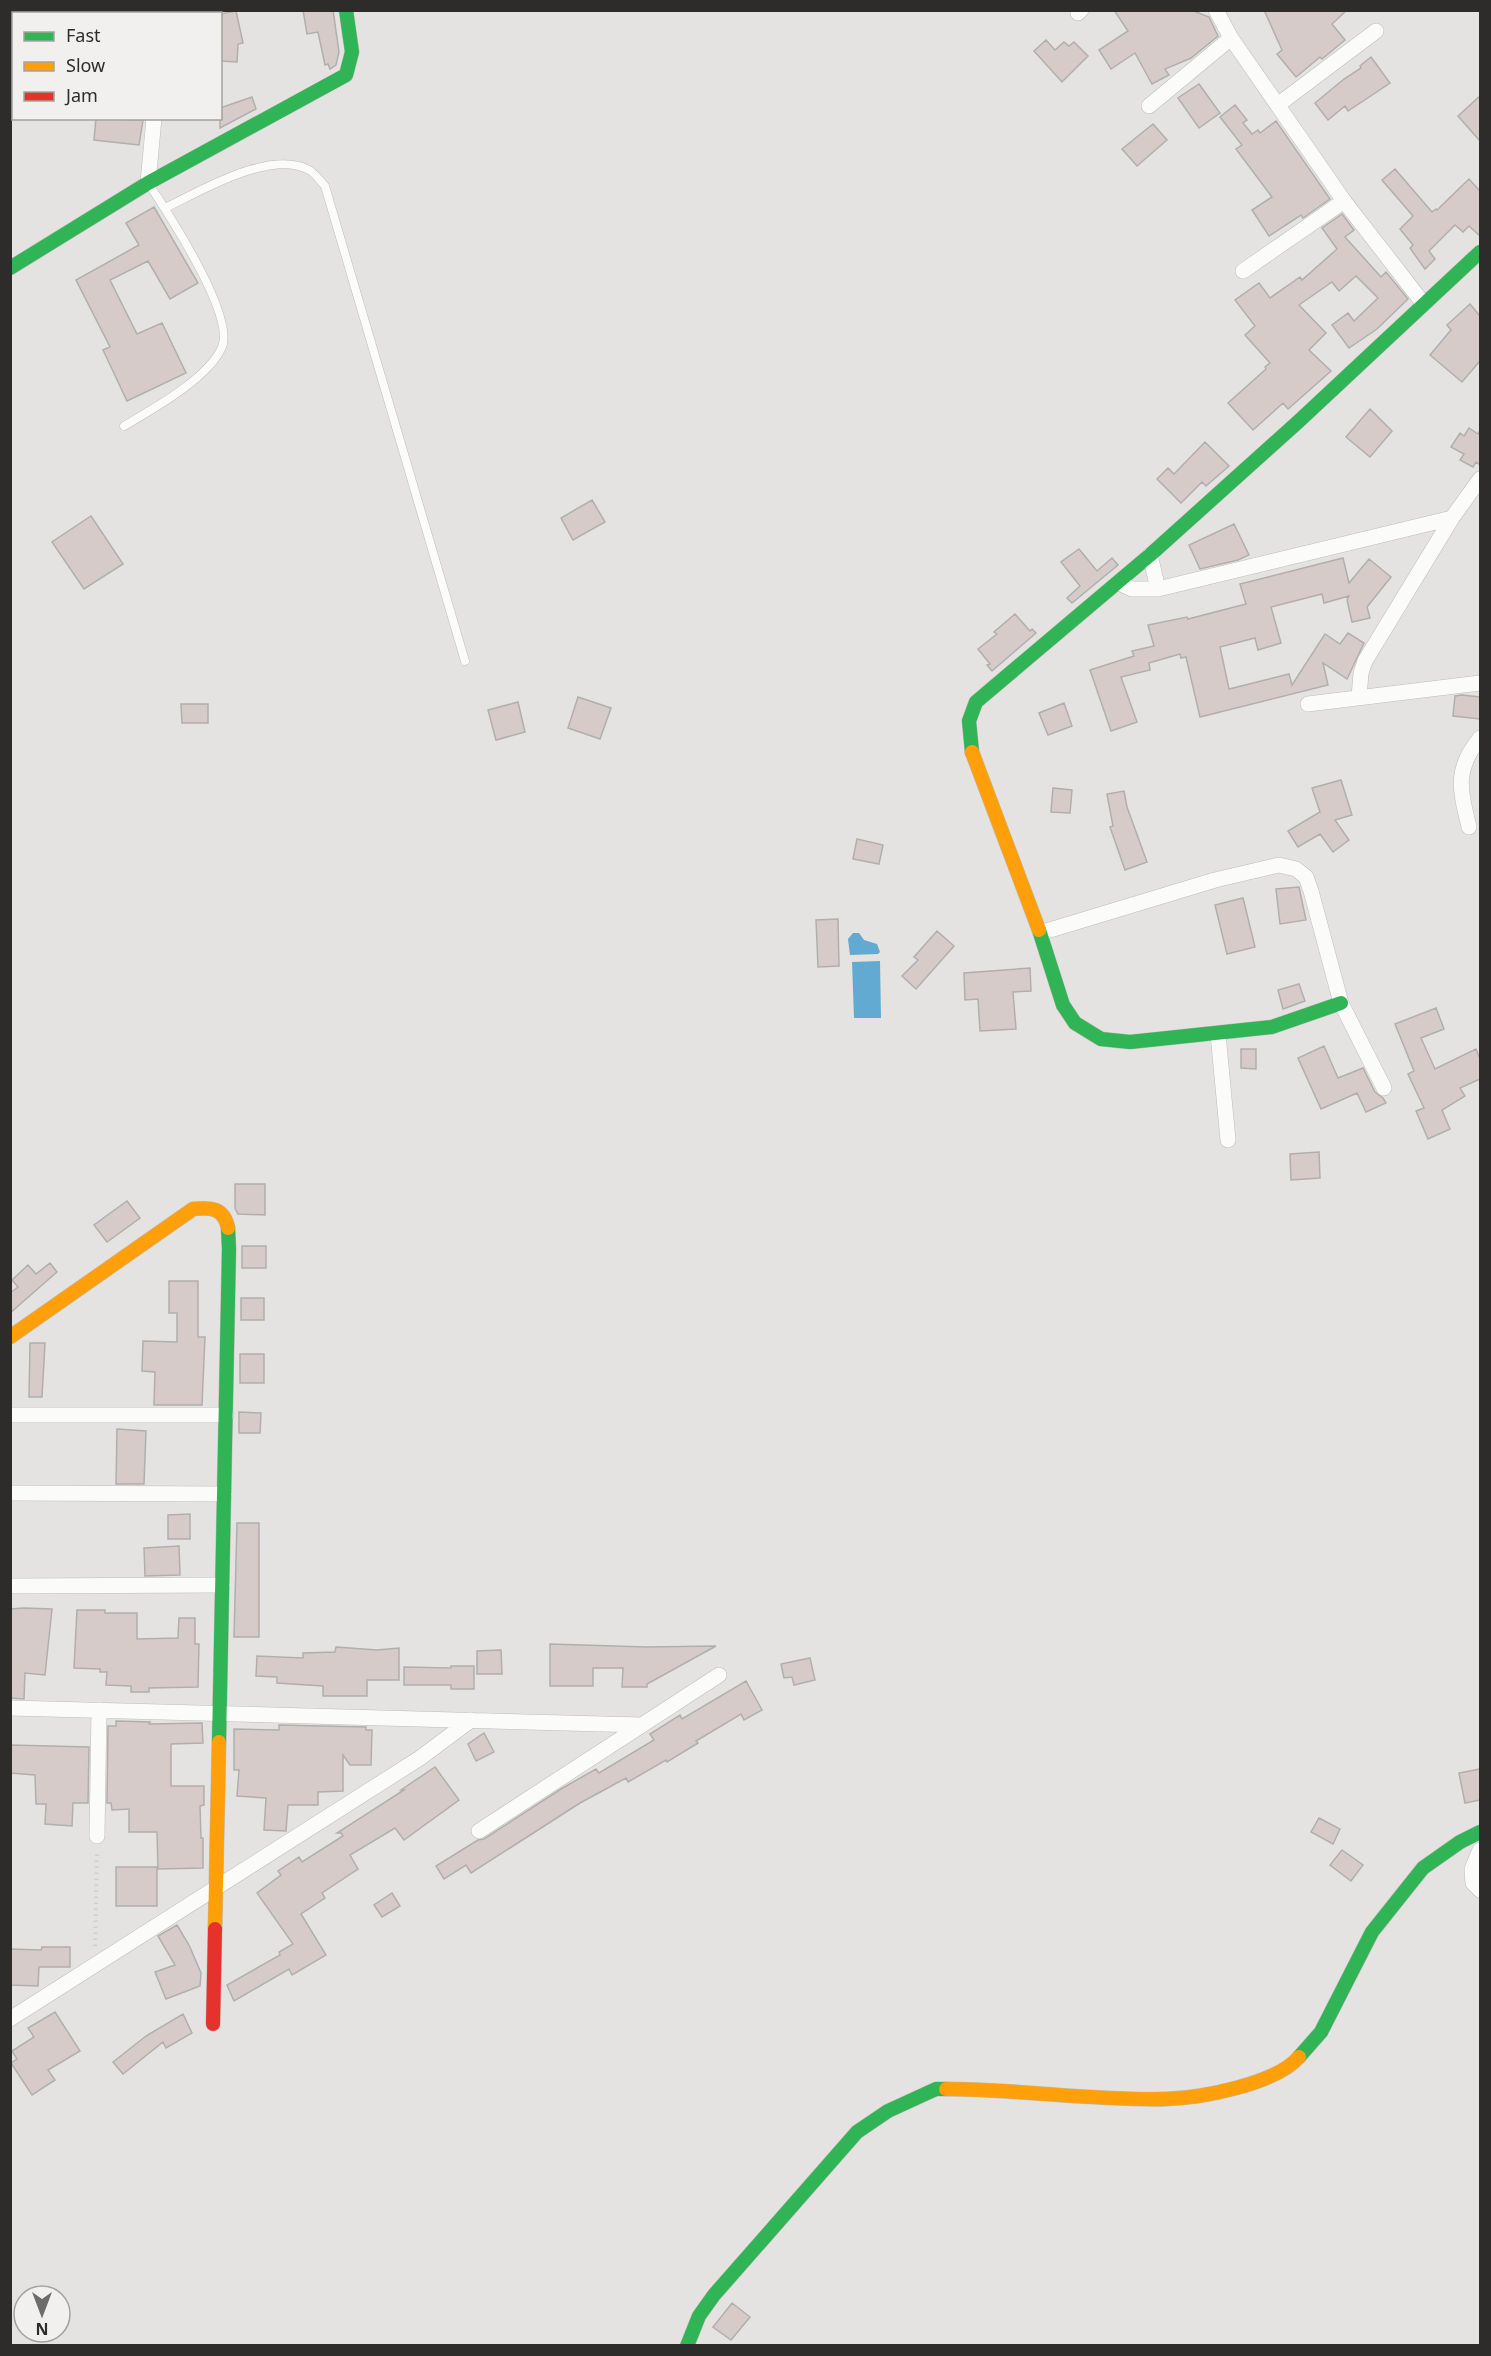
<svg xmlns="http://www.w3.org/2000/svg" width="1491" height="2356" viewBox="0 0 1491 2356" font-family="'Noto Sans',sans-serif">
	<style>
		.water { fill: #62aad2 }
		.building { fill: #d7cbc9; stroke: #b0afae; stroke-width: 1.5 }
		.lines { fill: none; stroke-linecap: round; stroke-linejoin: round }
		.lane-casing { stroke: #bebcbb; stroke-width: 9 }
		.street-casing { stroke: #bebcbb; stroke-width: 16 }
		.fast-casing { stroke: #bebcbb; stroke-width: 15 }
		.slow-casing { stroke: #bebcbb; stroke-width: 15 }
		.jam-casing { stroke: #bebcbb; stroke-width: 15 }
		.path { stroke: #d0cfcf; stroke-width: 4; stroke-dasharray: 1.5 4.5; stroke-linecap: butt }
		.lane { stroke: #fbfbfa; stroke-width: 8 }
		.street { stroke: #fbfbfa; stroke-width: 15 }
		.fast { stroke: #30b455; stroke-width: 14 }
		.slow { stroke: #ff9f0a; stroke-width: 14 }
		.jam { stroke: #e5322d; stroke-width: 14 }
	</style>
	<rect width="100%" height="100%" fill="#e4e3e1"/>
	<path class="water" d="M853,933H859L864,940L877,944L880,952L878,954L850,955L848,939Z
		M880,961L881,1018H854L852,962Z"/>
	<path class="building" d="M303,10H333L339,52L336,65L330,69L328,64L325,65L318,32L307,34Z
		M1114,10H1191L1209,17L1218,36L1191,58L1165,69L1169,75L1152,84L1135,53L1111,69L1099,50L1128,31Z
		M1264,10H1347L1332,24L1345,40L1322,59L1320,57L1296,77L1277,54L1282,50Z
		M236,11L243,43L238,44L237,62L220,61V14Z
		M1046,40L1055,50L1064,42L1069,46L1074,42L1088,56L1062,82L1034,51Z
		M1371,57L1390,83L1348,111L1345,106L1328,120L1315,103L1344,79L1361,68L1360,66Z
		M1199,84L1220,113L1199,128L1178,98Z
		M1480,96V141L1458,116Z
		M252,97L256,109L220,128V108Z
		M1235,105L1247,120L1243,123L1252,134L1258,130L1260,133L1276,121L1330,199L1303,218L1301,215L1269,236L1252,210L1272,197L1236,149L1242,145L1220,117Z
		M96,118L143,120L139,145L94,140Z
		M1153,124L1167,140L1137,166L1122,149Z
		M1395,169L1432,212L1436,209L1437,210L1469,179L1480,191V236L1469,226L1463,232L1455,225L1429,251L1435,259L1425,269L1410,248L1413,245L1400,229L1413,216L1382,180Z
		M154,207L198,283L170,299L148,261L110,280L137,334L162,323L186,373L127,401L103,350L110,347L76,280L139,245L126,223Z
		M1342,214L1354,230L1345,237L1381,277L1386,272L1408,299L1377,329L1349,348L1332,325L1348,313L1354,321L1378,298L1356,276L1339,291L1332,282L1299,305L1326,333L1309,350L1331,371L1288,409L1283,403L1253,430L1228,403L1266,369L1265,367L1270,363L1245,335L1255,326L1235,300L1259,283L1270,298L1300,277L1302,280L1337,249L1322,228Z
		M1470,304L1480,316V361L1462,382L1430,355L1451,330L1447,325Z
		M1370,409L1392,431L1370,457L1346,437Z
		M1469,428L1478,434L1480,430V465L1476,462L1473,467L1460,460L1464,454L1451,447L1460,433L1464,436Z
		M1205,442L1229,466L1206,486L1202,482L1181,503L1157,479L1168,468L1174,474Z
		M592,500L605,522L573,540L561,518Z
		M91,516L123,564L84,589L52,542Z
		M1234,524L1249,555L1238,560L1200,569L1189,545Z
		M1079,549L1097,571L1112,558L1118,565L1072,603L1067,598L1080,586L1061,562Z
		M1343,558L1349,583L1369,559L1391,577L1367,607L1370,618L1352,622L1347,600L1349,596L1324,603L1322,594L1271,607L1281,643L1258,650L1255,638L1220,647L1229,689L1289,674L1292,685L1325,634L1340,644L1348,633L1364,643L1347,679L1323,663L1328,685L1200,717L1186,657L1181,658L1180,654L1149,663L1150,670L1121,677L1137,722L1111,731L1090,670L1134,656L1132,651L1154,646L1148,625L1187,617L1188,619L1246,604L1240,584Z
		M1015,614L1030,631L1032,629L1036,633L992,671L987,665L990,664L978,649L997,634L994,632Z
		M1462,695L1480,697V719L1453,716L1455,696Z
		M578,697L611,708L600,739L568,728Z
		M518,702L525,732L496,740L488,710Z
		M1064,703L1072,726L1048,735L1039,713Z
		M181,704H208V723H182Z
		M1341,780L1352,815L1335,820L1349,840L1333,852L1320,834L1298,847L1288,831L1320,812L1312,788Z
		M1053,788L1072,790L1070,813L1051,812Z
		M1124,791L1127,807L1147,862L1125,870L1110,827L1113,826L1107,794Z
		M857,839L883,845L879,864L853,859Z
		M1299,887L1306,920L1280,924L1276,889Z
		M1243,898L1255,947L1227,954L1215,905Z
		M838,919L839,966L818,967L816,920Z
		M937,931L954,946L916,989L902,976L918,960L914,957Z
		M1030,968L1031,991L1013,992L1016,1029L980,1031L978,999L965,1000L964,973Z
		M1299,984L1305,1001L1283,1009L1278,990Z
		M1436,1008L1444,1029L1421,1038L1435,1069L1476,1049L1480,1059V1079L1460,1088L1465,1096L1442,1110L1450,1129L1428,1139L1416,1111L1424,1108L1408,1074L1414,1071L1395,1024Z
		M1324,1046L1338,1078L1363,1068L1375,1092L1383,1098L1386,1103L1366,1112L1357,1093L1321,1109L1298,1058Z
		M1241,1049H1256V1069L1241,1068Z
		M1319,1152L1320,1178L1291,1180L1290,1154Z
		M235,1184H265V1215L238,1214L235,1208Z
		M127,1201L140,1218L107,1242L94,1225Z
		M242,1246H266V1268H242Z
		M50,1263L57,1272L10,1313V1293L18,1287L12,1280L28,1265L36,1274Z
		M169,1281H198V1337H205L202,1405H154L155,1372L142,1371L143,1341L177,1342V1313H169Z
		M241,1298H264V1320H241Z
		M30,1343H45L42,1397H29Z
		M240,1354H264V1383H240Z
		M239,1412L261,1413L260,1433H239Z
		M117,1429L146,1431L144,1484H116Z
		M190,1514V1539H168V1515Z
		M237,1523H259V1637H234Z
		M179,1546L180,1575L145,1576L144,1548Z
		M24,1608L52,1609L45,1675L25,1673L24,1699L10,1698V1609Z
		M77,1610H105V1613H137V1639L178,1638L179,1618H195V1644H199L198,1687L149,1688V1692H131V1686L106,1685L107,1672H100V1669L74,1668Z
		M550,1644L647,1647L716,1646L647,1684V1687H622L623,1668H593V1686H550Z
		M336,1647L377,1650L399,1648V1680H367V1696H323V1686L277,1683V1677L256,1676L257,1656L303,1658V1653L335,1652Z
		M501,1650L502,1674H477V1651Z
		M810,1658L815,1680L794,1685L792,1677L784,1678L781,1664Z
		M451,1666H474V1689H451V1685H404V1667L451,1668Z
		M746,1681L762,1710L744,1720L741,1714L696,1741L698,1743L667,1762L666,1760L628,1782L626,1778L580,1803L471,1873L466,1865L444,1879L436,1866L478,1840L484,1839L561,1789L596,1769L599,1773L654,1740L650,1734L680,1715L682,1719Z
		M116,1721L150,1722L149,1724L202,1723L203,1743L171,1744V1786H204V1805L200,1806L201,1838H203V1868L158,1869L157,1832H129V1809L112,1810L111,1803H107L108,1726H116Z
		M279,1725L366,1727V1730H372L371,1765H350L343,1755V1791L318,1792V1805H288L286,1831L264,1830L266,1798L237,1796L239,1770H234V1729L279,1730Z
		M484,1733L494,1752L476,1761L468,1744Z
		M10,1745L89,1747L88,1803H73L72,1826L45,1824L46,1804H36L35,1775L10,1773Z
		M435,1767L459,1800L404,1840L395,1828L350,1855L358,1869L322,1893L325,1898L301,1914L326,1955L292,1975L289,1969L234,2001L227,1985L280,1955L279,1952L293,1944L257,1893L281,1875L278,1871L299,1857L302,1862L343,1836L341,1833H337L404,1790H401Z
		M1480,1769V1800L1465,1803L1459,1773Z
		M1319,1818L1340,1829L1333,1844L1311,1832Z
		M1342,1850L1363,1865L1351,1881L1330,1865Z
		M116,1867H157V1906H116Z
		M392,1893L400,1906L382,1917L374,1905Z
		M177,1925L189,1945L201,1973L200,1986L166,1999L155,1972L175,1965L158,1936Z
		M42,1947H70V1967H39L38,1986L10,1985V1949L41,1950Z
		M55,2012L80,2051L48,2070L55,2080L32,2095L11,2063L17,2059L12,2051L34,2037L28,2028Z
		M183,2014L192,2033L166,2048L163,2042L123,2074L113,2062L146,2036Z
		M732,2303L750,2317L731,2340L713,2327Z"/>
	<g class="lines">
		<defs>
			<path id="lane" d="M165,208C201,191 270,149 309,170C315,173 320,181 325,186L465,661
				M124,426C153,409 209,378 222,347C235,315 168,213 149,184"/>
			<path id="street" d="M1216,10L1231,38L1344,201L1423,303
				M1078,13L1081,10
				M160,14V10
				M1279,104L1376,31
				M1149,106L1231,38
				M148,183L154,118
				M1243,271L1344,201
				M1150,555L1158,589
				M1119,583L1132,589H1158L1452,518
				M1359,697L1361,673L1365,661L1452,518L1480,479
				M1308,704L1480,683
				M1469,827C1460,789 1454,770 1480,738
				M1040,933L1215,880L1279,865L1296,869L1306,877L1311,891L1341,1003L1384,1088
				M1218,1034L1228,1140
				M10,1415H226
				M10,1493L224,1494
				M10,1586L222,1585
				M10,1708L642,1725
				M479,1831L719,1675
				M97,1836L99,1710
				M1480,1850L1472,1869L1473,1883L1480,1890
				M10,2019L420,1758L471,1720"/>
			<path id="fast" d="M10,268L148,183L346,75L352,52L346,10
				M972,752L969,721L976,702L1150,555L1299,421L1480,252
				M1039,930L1063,1005L1075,1023L1101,1039L1130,1042L1272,1027L1341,1003
				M219,1742L229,1249L228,1228
				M1299,2057L1321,2032L1372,1932L1423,1868L1460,1842L1480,1832
				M687,2346L699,2316L714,2295L857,2132L888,2111L936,2089H946"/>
			<path id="slow" d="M972,752L1039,930
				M10,1337L193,1209C211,1207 224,1208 228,1228
				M215,1929L219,1742
				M946,2089C1019,2089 1093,2101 1166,2099C1201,2098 1276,2084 1299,2057"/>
			<path id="jam" d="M213,2024L215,1929"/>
		</defs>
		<use href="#lane" class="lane-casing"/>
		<use href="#street" class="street-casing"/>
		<use href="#fast" class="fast-casing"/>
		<use href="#slow" class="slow-casing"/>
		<use href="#jam" class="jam-casing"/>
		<path class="path" d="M95,1946L97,1852"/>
		<use href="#lane" class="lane"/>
		<use href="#street" class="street"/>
		<use href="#fast" class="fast"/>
		<use href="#slow" class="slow"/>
		<use href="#jam" class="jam"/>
	</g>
	<rect width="1491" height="2356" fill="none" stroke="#2d2c2b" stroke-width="24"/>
	<rect x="12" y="12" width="210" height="108" fill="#f2f0ee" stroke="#a3a2a0" stroke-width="1.5"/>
	<rect x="24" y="32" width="30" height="9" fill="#30b455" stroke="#a3a2a0" stroke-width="1.5"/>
	<text x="66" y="42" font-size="18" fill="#2d2c2b">Fast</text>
	<rect x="24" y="62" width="30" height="9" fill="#ff9f0a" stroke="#a3a2a0" stroke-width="1.5"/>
	<text x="66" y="72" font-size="18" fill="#2d2c2b">Slow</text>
	<rect x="24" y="92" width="30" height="9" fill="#e5322d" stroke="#a3a2a0" stroke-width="1.5"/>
	<text x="66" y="102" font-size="18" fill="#2d2c2b">Jam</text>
	<g transform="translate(42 2314) rotate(180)"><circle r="28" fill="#f2f0ee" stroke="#a3a2a0" stroke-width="1.5"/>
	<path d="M0-4.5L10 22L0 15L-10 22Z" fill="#6d6c6b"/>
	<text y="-9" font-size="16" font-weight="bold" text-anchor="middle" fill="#2d2c2b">N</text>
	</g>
</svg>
